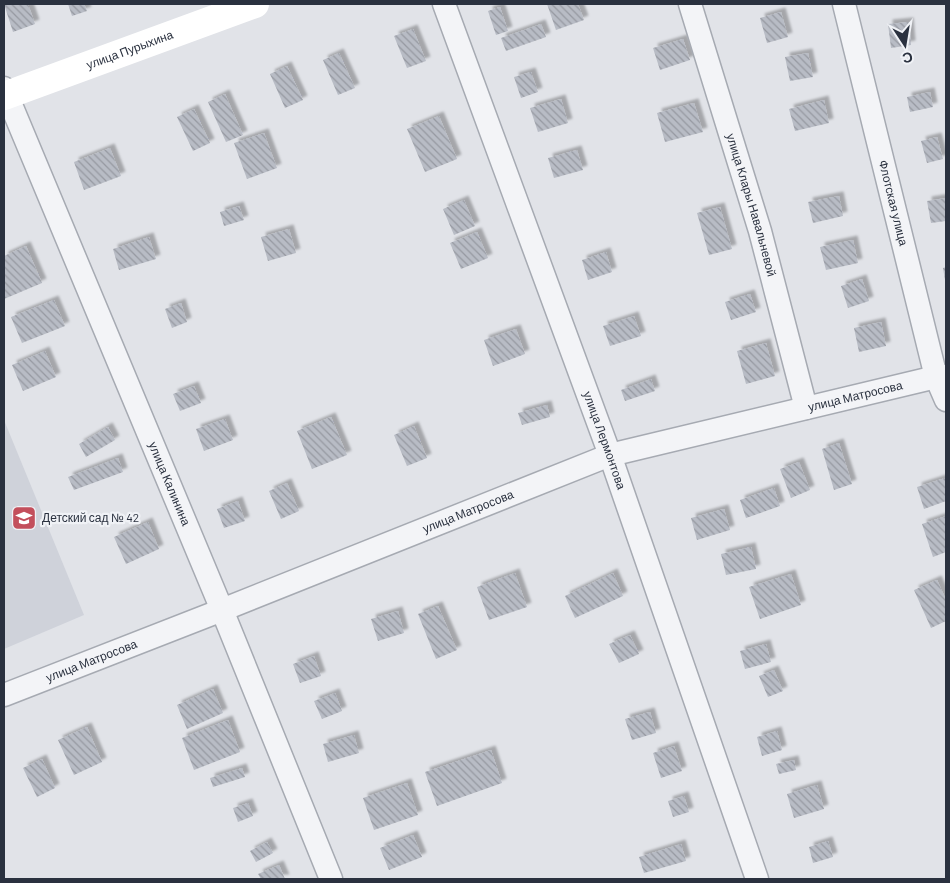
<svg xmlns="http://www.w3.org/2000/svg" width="950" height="883" viewBox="0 0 950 883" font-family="Barlow,sans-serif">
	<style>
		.built { fill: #cfd2da }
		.building { fill: url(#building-back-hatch); filter: url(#shadow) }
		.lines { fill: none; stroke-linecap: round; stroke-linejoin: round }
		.street-casing { stroke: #a6aab2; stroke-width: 25 }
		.street { stroke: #f3f4f7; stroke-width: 22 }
		.secondary { stroke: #fff; stroke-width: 28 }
		.labels { text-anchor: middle; stroke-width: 4.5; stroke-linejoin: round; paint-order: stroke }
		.street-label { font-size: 12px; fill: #2a313f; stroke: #f0f2f6 }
		.poi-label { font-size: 12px; fill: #2a313f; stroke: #f0f2f6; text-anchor: start }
	</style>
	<defs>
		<pattern id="building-back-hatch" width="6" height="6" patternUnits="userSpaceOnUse" patternTransform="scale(1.25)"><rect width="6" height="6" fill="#b8bcc5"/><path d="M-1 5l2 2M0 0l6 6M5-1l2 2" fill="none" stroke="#9699a1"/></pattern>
		<filter id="shadow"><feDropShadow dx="4.5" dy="-4.5" stdDeviation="1" flood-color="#0004"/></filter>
	</defs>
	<rect width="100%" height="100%" fill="#e1e3e8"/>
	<path class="built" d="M4,420L84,615L4,649Z"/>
	<path class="building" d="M4,4H28L35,24L13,32Z
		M68,4H84L87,11L72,16Z
		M547,4H578L584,20L556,30Z
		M500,7L508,31L496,35L488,11Z
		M781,12L788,37L767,43L760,18Z
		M909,22L911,45L891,48L888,24Z
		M541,24L546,37L506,51L501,38Z
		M413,29L426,61L407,68L394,36Z
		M683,39L690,60L660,70L653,48Z
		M339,53L355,88L338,95L323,60Z
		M808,53L813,77L790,81L785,57Z
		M287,66L303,100L285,108L270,74Z
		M531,72L538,92L521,98L514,77Z
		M930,92L933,107L910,112L907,97Z
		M225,94L243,135L226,142L208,102Z
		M561,99L568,123L538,132L530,108Z
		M824,100L829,123L795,131L789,109Z
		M694,103L703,132L665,142L657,113Z
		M194,109L210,143L193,151L177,117Z
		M439,116L457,159L425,172L407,129Z
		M264,133L277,168L247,179L234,143Z
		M937,137L943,159L927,163L921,141Z
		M110,148L121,176L84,190L74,162Z
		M577,150L583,170L554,178L548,158Z
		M839,196L843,216L813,223L808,202Z
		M946,198V221L931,223L927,201Z
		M464,200L475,226L454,235L443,209Z
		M239,206L244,220L224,226L220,212Z
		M720,207L732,249L709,255L697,213Z
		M289,229L296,253L268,261L261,237Z
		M477,232L488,258L461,269L450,243Z
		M149,237L156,259L119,270L113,249Z
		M853,240L858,263L826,270L820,247Z
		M26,246L42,283L4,299V256Z
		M606,252L612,272L588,280L582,260Z
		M946,267V280H945L943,268Z
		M862,279L869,301L848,308L841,286Z
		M750,294L756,312L731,320L725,302Z
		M54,300L65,326L22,343L11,317Z
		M181,303L187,322L172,328L165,309Z
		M634,316L641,336L610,346L603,326Z
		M881,322L886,346L859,352L854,328Z
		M516,329L525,354L493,366L484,340Z
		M766,343L775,376L746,384L737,351Z
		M45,351L56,377L23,391L12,365Z
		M651,379L655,391L625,401L621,390Z
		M194,386L201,403L180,411L173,394Z
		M547,405L550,417L522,425L518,413Z
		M331,417L347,455L312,469L297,431Z
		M225,419L233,440L204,451L196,429Z
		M414,426L427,458L407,466L394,435Z
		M108,427L115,440L86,457L79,444Z
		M839,443L852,484L834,490L822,449Z
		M118,458L123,472L74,490L68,477Z
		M799,462L810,490L791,498L780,469Z
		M945,478L946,483V501L924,509L917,487Z
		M287,483L299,511L281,519L269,491Z
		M774,488L780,506L746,518L740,500Z
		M238,501L245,521L224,528L217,509Z
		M724,509L730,530L697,540L691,518Z
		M946,516V552L933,557L922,524Z
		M148,522L159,549L126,564L114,537Z
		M751,547L756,569L726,575L721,554Z
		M515,573L527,607L489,620L477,587Z
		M613,573L623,596L575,618L565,596Z
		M791,574L801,605L760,619L749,587Z
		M937,580L946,600V621L931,628L914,590Z
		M438,606L457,650L436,659L418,614Z
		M398,611L404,633L378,641L371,619Z
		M630,635L639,654L619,663L609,644Z
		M766,644L771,662L745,669L740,651Z
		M314,656L321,676L300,683L293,664Z
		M774,670L783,691L768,697L759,676Z
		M213,689L223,713L187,729L177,705Z
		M335,693L342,711L322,719L314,701Z
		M650,712L656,733L632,740L625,719Z
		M228,720L240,752L194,770L182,738Z
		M87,727L102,762L74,775L58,740Z
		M777,731L782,750L762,756L757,737Z
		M354,735L359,753L328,762L323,744Z
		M674,746L682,771L661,778L653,753Z
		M491,750L502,783L437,806L425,772Z
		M42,759L55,788L37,797L23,768Z
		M794,760L796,770L779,774L776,764Z
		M242,768L245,777L213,787L210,778Z
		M407,783L418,815L374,830L363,798Z
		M817,785L824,809L794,818L787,794Z
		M684,796L689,812L673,817L668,801Z
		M248,803L253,816L238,822L233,808Z
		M413,835L422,857L389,870L380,848Z
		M828,841L833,857L813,863L809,847Z
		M267,842L273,853L256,862L250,851Z
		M681,844L686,861L644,873L639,857Z
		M279,865L285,879H261L258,874Z"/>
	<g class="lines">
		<defs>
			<g id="street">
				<path id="s1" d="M444,4L610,455L757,879"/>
				<path id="s2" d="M690,4L760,231L806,408"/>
				<path id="s3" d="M844,4L936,377L946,400"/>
				<path id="s4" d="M4,88L222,610L331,879"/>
				<path id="s5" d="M4,695L222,610L610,455L936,377L946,376"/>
			</g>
		</defs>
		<use href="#street" class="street-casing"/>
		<use href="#street" class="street"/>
		<path class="secondary" id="s6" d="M4,96L255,4"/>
	</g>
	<defs>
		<symbol id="school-square" viewBox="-11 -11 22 22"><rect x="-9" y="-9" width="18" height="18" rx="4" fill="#c34f5c" stroke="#f0f2f6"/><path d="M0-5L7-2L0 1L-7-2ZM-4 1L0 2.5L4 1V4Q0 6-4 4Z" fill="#fff"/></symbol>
	</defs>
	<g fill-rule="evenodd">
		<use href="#school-square" x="10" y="504" width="28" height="28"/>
	</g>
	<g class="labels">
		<g class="street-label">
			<text dy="4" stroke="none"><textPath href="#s6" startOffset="134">улица Пурыхина</textPath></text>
			<text dy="4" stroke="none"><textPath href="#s3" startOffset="205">Флотская улица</textPath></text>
			<text dy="4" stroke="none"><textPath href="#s2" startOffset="210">улица Клары Навальневой</textPath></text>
			<text dy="4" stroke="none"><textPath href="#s5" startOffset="904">улица Матросова</textPath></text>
			<text dy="4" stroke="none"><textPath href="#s1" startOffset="465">улица Лермонтова</textPath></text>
			<text dy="4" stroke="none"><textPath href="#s4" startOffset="429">улица Калинина</textPath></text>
			<text dy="4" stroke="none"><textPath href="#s5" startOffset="499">улица Матросова</textPath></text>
			<text dy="4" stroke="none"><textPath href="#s5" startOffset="94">улица Матросова</textPath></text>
		</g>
		<g class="poi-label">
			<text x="42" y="522">Детский сад № 42</text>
		</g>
	</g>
	<rect width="950" height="883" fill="none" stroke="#2a313f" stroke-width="10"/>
	<g transform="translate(905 45) rotate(168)" stroke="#f0f2f6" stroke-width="4" paint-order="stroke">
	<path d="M0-4L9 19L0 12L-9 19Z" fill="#2a313f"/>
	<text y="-8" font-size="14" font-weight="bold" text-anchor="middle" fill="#2a313f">С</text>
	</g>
</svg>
